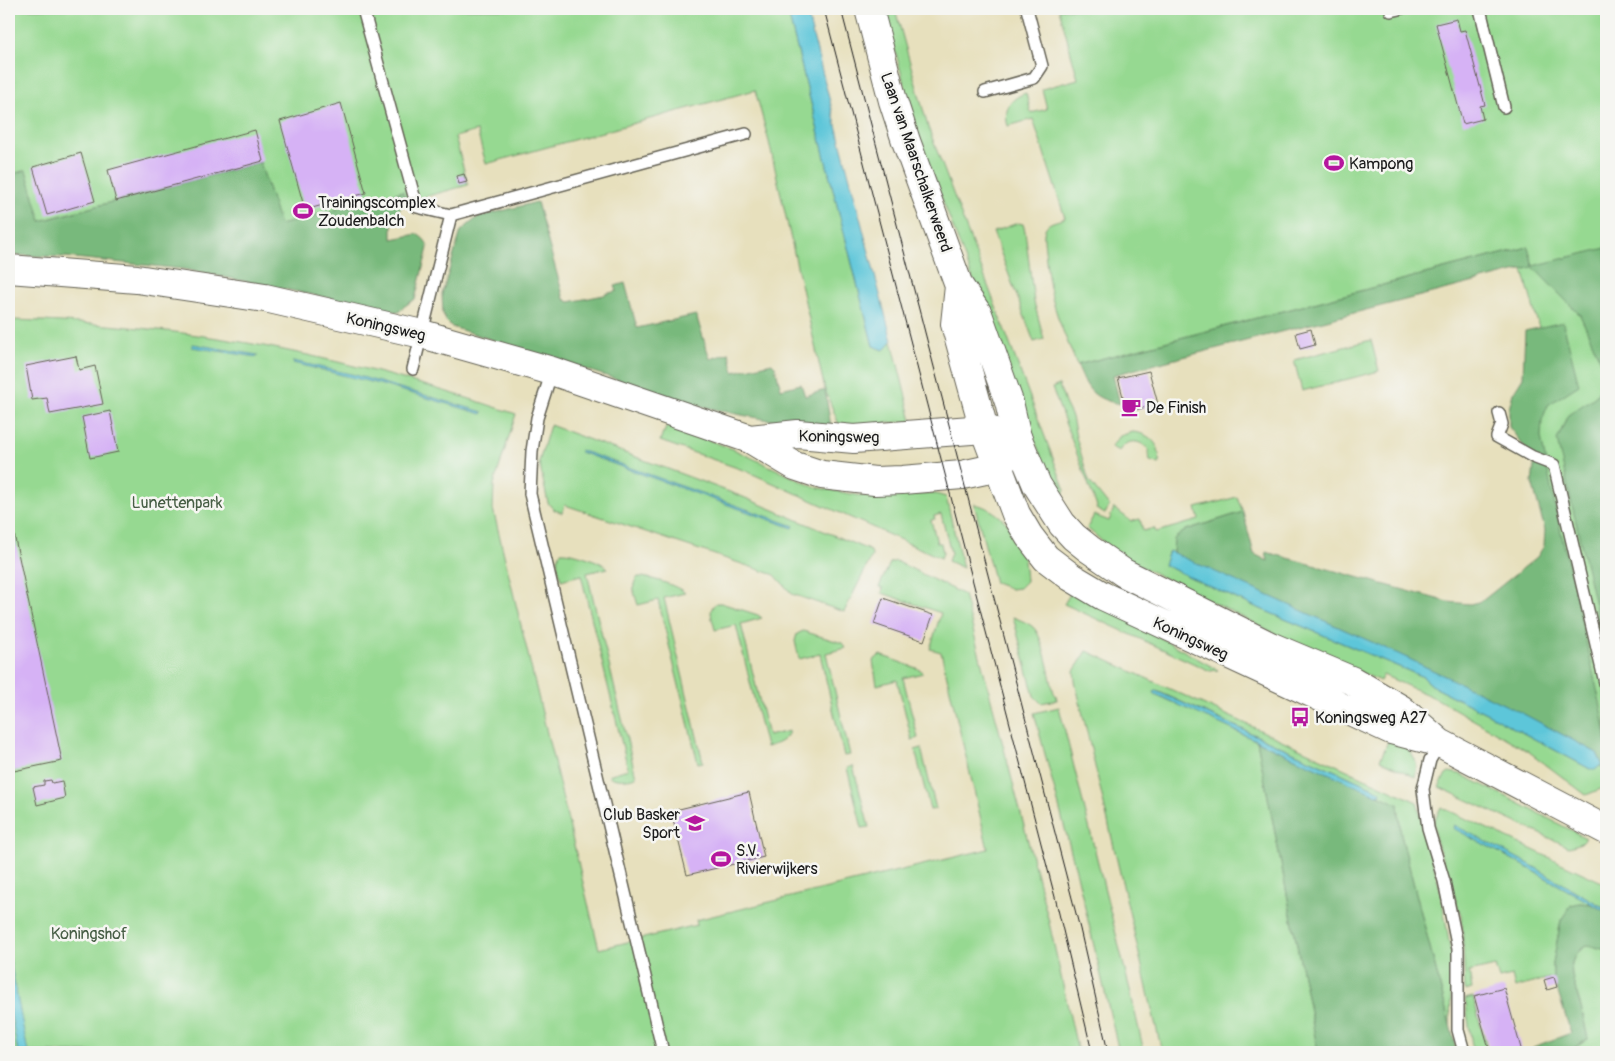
<svg xmlns="http://www.w3.org/2000/svg" width="1615" height="1061" viewBox="0 0 1615 1061" font-family="Pangolin,sans-serif">
	<style>
		.green { fill: #96d991; stroke: #597a56 }
		.forest { fill: #78b97b; stroke: #4a6a4c }
		.water { fill: #5dc6d9; stroke: #3c717a }
		.building { fill: #d6b2f5 }
		.lines { fill: none; stroke-linecap: round; stroke-linejoin: round }
		.service-casing { stroke: #636154; stroke-width: 14 }
		.tertiary-casing { stroke: #636154; stroke-width: 30 }
		.secondary-casing { stroke: #636154; stroke-width: 30 }
		.service { stroke: #fff; stroke-width: 11 }
		.tertiary { stroke: #fff; stroke-width: 28 }
		.secondary { stroke: #fff; stroke-width: 28 }
		.tram { stroke: #1c1c1c; stroke-width: 1 }
		.labels { text-anchor: middle; stroke-width: 5; stroke-linejoin: round; paint-order: stroke }
		.street-label { font-size: 16px; fill: #1c1c1c; stroke: #f6f6f2 }
		.poi-label { font-size: 16px; fill: #1c1c1c; stroke: #f6f6f2; text-anchor: start }
		.park-label { font-size: 16px; fill: #475e45; stroke: #f6f6f2 }
	</style>
	<rect width="100%" height="100%" fill="#f6f6f2"/>
	<filter id="ink" filterUnits="userSpaceOnUse"><feTurbulence type="fractalNoise" baseFrequency=".02" numOctaves="2"/><feDisplacementMap in="SourceGraphic" scale="10" xChannelSelector="R" yChannelSelector="G"/><feConvolveMatrix kernelMatrix="1 2 1 2 8 2 1 2 1" color-interpolation-filters="sRGB"/></filter>
	<filter id="wash" filterUnits="userSpaceOnUse"><feTurbulence type="fractalNoise" baseFrequency=".0096" numOctaves="4" result="noise"/><feDisplacementMap in="SourceGraphic" scale="20" xChannelSelector="R" yChannelSelector="G"/><feGaussianBlur stdDeviation="1.12" result="paint"/><feColorMatrix in="noise" values="0 0 0 0 0 0 0 0 0 0 0 0 0 0 0 0 0 1.4 0 .05"/><feComposite in="paint" operator="in"/></filter>
	<g filter="url(#wash)">
		<rect width="100%" height="100%" fill="#e7e0bd"/>
		<path class="green" d="M9,9H787L873,346L884,350L892,341L912,421L840,427L825,390L769,142L755,90L486,164L477,131L455,137L468,185L406,202L403,192L280,225L116,201L40,221L26,171L9,175Z
			M884,9H895L928,127L1065,490L1063,495H1059L1050,480L919,139Z
			M1059,9H1606V787L1586,795L1528,751L1437,699L1383,675L1380,681L1298,645L1118,555L1087,528L1094,515L1109,521L1114,508L1131,521L1140,519L1143,531L1154,528L1156,532L1199,520L1196,508L1237,497L1243,512L1186,530L1174,539L1173,554L1169,551L1164,565L1237,599L1423,677L1434,687L1490,715L1590,769L1544,474L1537,415L1555,386L1523,270L1533,266L1528,247L1077,365C1069,345 1060,326 1054,305C1048,284 1046,261 1044,239C1043,221 1053,223 1065,218L1033,119L1008,126C1003,110 1010,98 1026,93L1031,113L1047,109L1042,89L1078,79Z
			M1018,223L1023,224L1025,231L1034,302L1044,339L1034,342L993,232Z
			M9,320C99,322 190,331 279,349C359,365 439,388 516,414L494,484L493,509L599,949L697,925L696,920L988,849L941,652L930,649L941,613L882,593L883,588L879,587L890,563L896,561L964,595L1048,918L1078,1052H9Z
			M1371,340L1379,371L1302,391L1294,360Z
			M1059,385L1065,403L1072,417L1076,437L1089,481L1109,506L1105,514L1096,509L1097,507L1052,388Z
			M550,425L743,497L871,551L872,556L844,612L792,594L775,575L565,505L562,513L553,509L548,503L539,462Z
			M670,426L733,449L814,487L862,496L936,494L946,497L963,568L948,561L951,553L941,514L934,516L935,519L931,520L937,543H941L943,553L941,558L746,471L660,441L663,432L664,433L666,427Z
			M1132,432C1150,433 1162,445 1159,464L1150,461L1148,449C1139,439 1127,439 1119,451L1111,447L1120,436Z
			M974,504C993,507 1011,524 1019,541C1024,550 1025,570 1026,581L1019,588L1011,589L995,583Z
			M561,552C571,551 601,561 608,568L587,573L636,777C627,780 614,781 608,775L628,769L581,575L561,580C559,570 554,560 561,552Z
			M638,577C647,576 679,586 685,593L664,598L703,762L698,763L658,600L638,605C635,595 630,585 638,577Z
			M1073,589L1218,670L1210,671L1064,604Z
			M716,603H721L758,615L762,618L741,624L768,736L789,731C787,740 775,745 766,747L736,625L715,630C713,620 707,610 716,603Z
			M1013,617C1020,620 1029,623 1034,628C1044,639 1050,678 1054,693L1056,695L1057,700L1041,703L1034,696Z
			M803,631L842,643L846,648L826,653L850,755L844,756L820,654L799,659L795,641L797,634Z
			M1087,651L1417,802L1440,889L1452,959L1450,1025L1401,835L1398,804L1377,795L1380,796V791L1157,691L1155,694L1187,708L1257,741L1318,1052H1162L1075,681L1074,671Z
			M880,655L919,669L923,673L903,678L918,738L912,740L897,680L877,685L873,661Z
			M1059,707L1130,990L1144,1052H1119L1077,874L1034,713Z
			M1390,737C1406,746 1421,756 1415,777L1380,760Z
			M921,748L936,809L930,810L915,750Z
			M853,766L869,827L862,828L847,768Z
			M1449,772L1460,774L1507,797L1586,838L1581,843L1569,847L1439,787L1446,774Z
			M1441,807L1606,884V909L1529,864L1454,826L1453,827L1525,866L1592,904L1579,903L1561,920L1553,963V977L1515,988L1512,976L1499,979L1495,966L1469,972L1472,989L1465,991L1462,919L1435,837L1434,821Z
			M1588,945L1606,950V1052H1568L1588,1039C1585,1026 1583,1013 1579,1000C1573,979 1562,959 1588,945Z
			M1473,997L1488,1052H1473L1465,999Z"/>
		<path class="forest" d="M260,162L280,225L403,191L406,202L392,218V239L417,234C423,238 427,241 428,248L415,299L402,308L399,312L183,269L65,257L9,255V175L26,170L41,221Z
			M537,202L564,299L569,302L604,295L605,294L617,291L615,286L625,283L637,328L696,315L710,359L729,353L734,372L772,363L775,366L781,389L801,384L805,396L825,390L831,427C785,424 741,416 697,405L452,327L446,321L443,314L442,294L461,231L478,217Z
			M1528,247L1533,266L1606,248V373L1580,315L1533,267L1113,375L1120,404C1091,398 1088,390 1077,365Z
			M1563,322L1579,385L1548,405L1542,420L1541,437L1552,493L1602,711L1606,735V769L1600,766L1602,764L1597,753C1459,679 1316,617 1173,554L1174,539L1186,530L1243,512L1254,554L1268,561L1266,552L1448,602L1470,604L1482,601L1537,557L1544,546L1545,530L1532,483L1534,466L1525,448L1509,427V409L1513,393L1523,377L1525,331Z
			M1606,377V653L1557,440L1568,415L1596,396Z
			M1257,741L1398,804L1401,835L1457,1052H1318Z
			M1579,903L1592,904L1606,912V950L1588,945C1562,958 1573,979 1579,1001C1583,1013 1585,1026 1588,1039L1568,1052H1534L1533,1047L1571,1033L1553,977V963L1561,920L1571,905Z"/>
		<path class="water" d="M787,9H806L892,341L884,350L873,346Z
			M193,344L257,355V357L192,347Z
			M293,361L355,375L483,412L482,414L379,384L293,363Z
			M580,450L794,526L793,528L580,452Z
			M1169,551L1403,656L1522,713L1597,753L1602,764L1595,770L1590,769L1490,715L1434,687L1423,677L1237,599L1164,565Z
			M1156,691L1380,791L1381,794L1377,795L1356,786L1155,694L1154,692Z
			M1454,825L1529,864L1606,909V912L1525,866L1453,828Z
			M9,955L28,1052H18L9,1005Z"/>
		<g id="blocks">
			<path class="building" d="M1457,19L1460,31L1465,30L1485,105L1480,106L1483,119L1463,124L1436,24Z
				M341,103L366,193L305,210L280,121Z
				M255,130L263,161L116,201L108,170Z
				M81,153L95,201L47,215L33,167Z
				M464,174L467,182L459,184L457,176Z
				M1311,329L1315,345L1300,349L1296,333Z
				M76,356L79,370L95,366L103,404L50,414L47,398L32,400L26,366Z
				M1149,371L1158,404L1127,412L1118,378Z
				M110,411L118,452L90,458L82,417Z
				M9,510L62,761L9,772Z
				M883,598L933,615L924,641L874,624Z
				M51,780L52,783L62,781L65,798L37,805L33,787L44,785V781Z
				M749,792L764,857L687,875L671,811Z
				M1554,977L1557,987L1547,990L1544,980Z
				M1504,988L1522,1052H1490L1474,996Z"/>
		</g>
	</g>
	<g filter="url(#ink)">
		<use href="#blocks" fill-opacity="0" stroke="#636154" stroke-width="1"/>
		<g class="lines">
			<defs>
				<path id="service" d="M363,9L417,207L451,215L413,369
					M1391,9V11L1400,9
					M1480,9L1504,107
					M985,92L1034,78L1042,66L1027,9
					M451,215L746,134
					M552,371L537,418L532,451L530,494L663,1052
					M1499,413L1502,424L1497,437L1533,457L1554,465L1606,687
					M1440,743L1430,760L1423,789L1428,828L1444,881L1458,949V1030L1464,1052"/>
				<path id="tertiary" d="M9,269L137,279L265,298L422,334L552,371L750,439L795,466L822,475L875,481L902,480L962,475L999,467L1017,437L984,429L854,439L798,434L750,439"/>
				<path id="secondary" d="M869,9L893,101L906,141L959,286L978,314L1009,402L1017,437L1037,485L1062,524L1074,537L1089,549L1124,573L1270,646L1353,681L1401,709L1440,743L1606,830
					M959,286L955,324L984,429L1016,514L1029,536L1046,558L1071,577L1103,596L1391,730L1433,741"/>
			</defs>
			<use href="#service" class="service-casing"/>
			<use href="#tertiary" class="tertiary-casing"/>
			<use href="#secondary" class="secondary-casing"/>
			<use href="#service" class="service"/>
			<use href="#tertiary" class="tertiary"/>
			<use href="#secondary" class="secondary"/>
			<path class="tram" d="M824,9L1056,901L1092,1052
				M841,9L1080,929L1108,1052"/>
		</g>
	</g>
	<defs>
		<symbol id="stadium-bare" viewBox="-9 -9 18 18"><path d="M0-5a6.5 5 0 1 0 0 10a6.5 5 0 1 0 0-10ZM-3.5-1.8h7v3.6h-7Z" fill="#b5179e" stroke="#f6f6f2" stroke-width="2.5" paint-order="stroke"/></symbol>
		<symbol id="cafe-bare" viewBox="-9 -9 18 18"><path d="M-5.5-4.5H6V0H3Q3 3.5 0 3.5H-2.5Q-5.5 3.5-5.5 0ZM3-3.2v2h1.7v-2ZM-6 4.5H4V6H-6Z" fill="#b5179e" stroke="#f6f6f2" stroke-width="2.5" paint-order="stroke"/></symbol>
		<symbol id="bus-bare" viewBox="-9 -9 18 18"><path d="M-5-6H5V4H4V6H2V4H-2V6H-4V4H-5ZM-3.5-4V0h7V-4ZM-3.5 1.2v1.5H-2V1.2ZM2 1.2v1.5H3.5V1.2Z" fill="#b5179e" stroke="#f6f6f2" stroke-width="2.5" paint-order="stroke"/></symbol>
		<symbol id="school-bare" viewBox="-9 -9 18 18"><path d="M0-5L7-2L0 1L-7-2ZM-4 1L0 2.5L4 1V4Q0 6-4 4Z" fill="#b5179e" stroke="#f6f6f2" stroke-width="2.5" paint-order="stroke"/></symbol>
	</defs>
	<g fill-rule="evenodd">
		<use href="#stadium-bare" x="1320" y="149" width="28" height="28"/>
		<use href="#stadium-bare" x="289" y="197" width="28" height="28"/>
		<use href="#cafe-bare" x="1117" y="393" width="28" height="28"/>
		<use href="#bus-bare" x="1286" y="703" width="28" height="28"/>
		<use href="#school-bare" x="681" y="809" width="28" height="28"/>
		<use href="#stadium-bare" x="707" y="845" width="28" height="28"/>
	</g>
	<g class="labels">
		<g class="street-label">
			<text transform="translate(917 162) rotate(71)" y="6">Laan van Maarschalkerweerd</text>
			<text transform="translate(386 326) rotate(13)" y="6">Koningsweg</text>
			<text transform="translate(839 436) rotate(1)" y="6">Koningsweg</text>
			<text transform="translate(1191 638) rotate(25)" y="6">Koningsweg</text>
		</g>
		<g class="poi-label">
			<text x="1349" y="169">Kampong</text>
			<text x="318" y="208">Trainingscomplex<tspan x="318" dy="18">Zoudenbalch</tspan></text>
			<text x="1146" y="413">De Finish</text>
			<text x="1315" y="723">Koningsweg A27</text>
			<text x="680" y="820" text-anchor="end">Club Basker<tspan x="680" dy="18">Sport</tspan></text>
			<text x="736" y="856">S.V.<tspan x="736" dy="18">Rivierwijkers</tspan></text>
		</g>
		<g class="park-label">
			<text x="177" y="508">Lunettenpark</text>
			<text x="89" y="939">Koningshof</text>
		</g>
	</g>
	<rect width="1615" height="1061" fill="none" stroke="#f6f6f2" stroke-width="30"/>
</svg>
